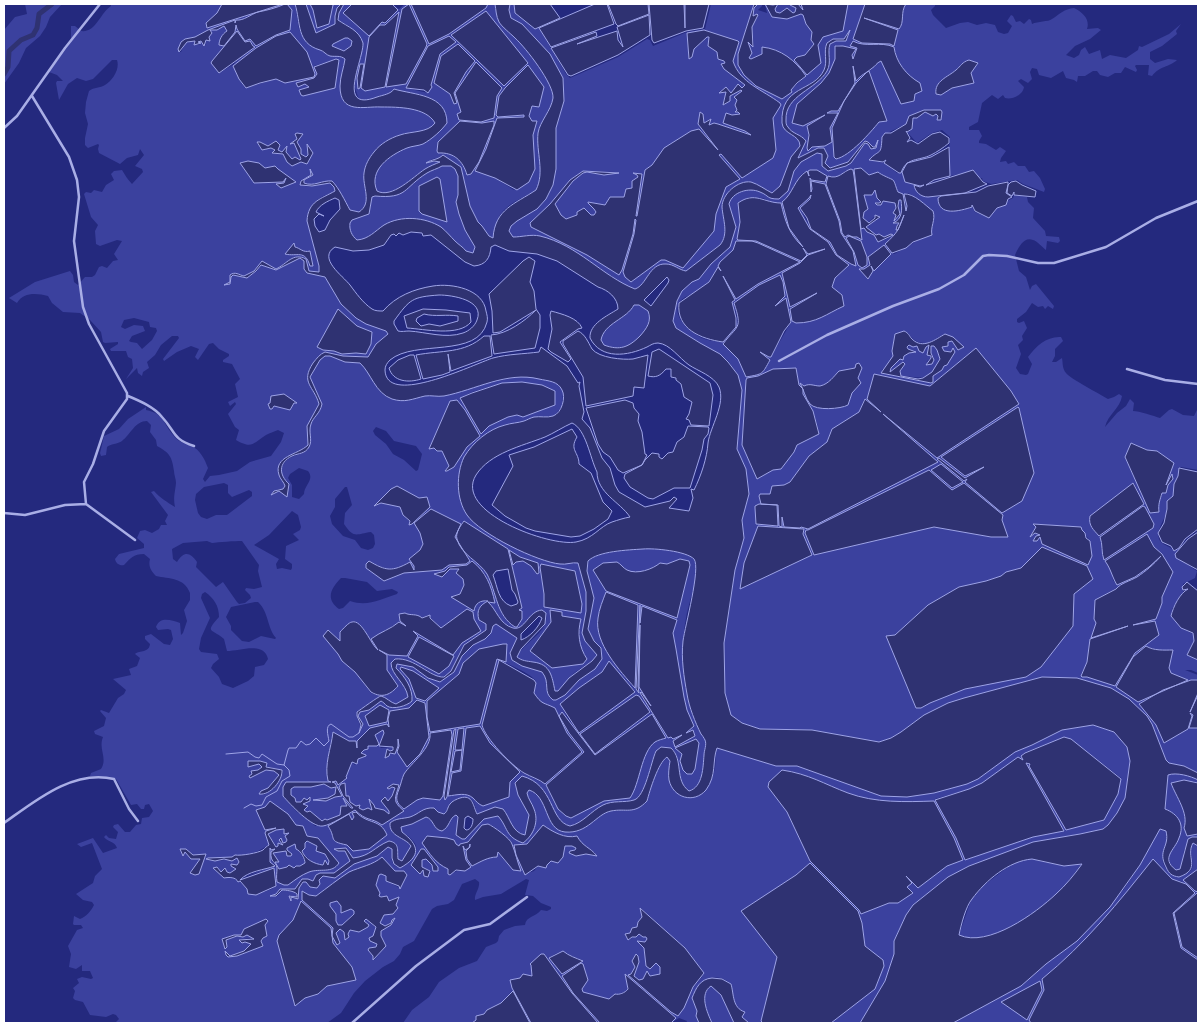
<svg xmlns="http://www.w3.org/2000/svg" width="1202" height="1027" viewBox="0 0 1202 1027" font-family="'Fira Sans Condensed',sans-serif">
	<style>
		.green { fill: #3b419e; fill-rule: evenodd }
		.water { fill: #2f3272; stroke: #9ea4e7; fill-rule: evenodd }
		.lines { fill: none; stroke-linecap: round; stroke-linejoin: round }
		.stream { stroke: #9ea4e7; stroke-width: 1 }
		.river { stroke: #2f3272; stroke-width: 5 }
		.street { stroke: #a9aee6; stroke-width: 2.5 }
	</style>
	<rect width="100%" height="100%" fill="#24297e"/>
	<path class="green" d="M25,4H62L50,17L46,27L40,36L26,48L19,63L4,84V30L15,17L27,14Z
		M111,4H222L217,13L206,23L207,28L246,15L285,4C276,8 268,10 258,12C251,14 244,21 236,20L235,23L234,20L208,30L195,37L185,39L181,42L179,52H181C186,42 184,43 195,41L194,45H198L201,44L197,42L201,41L205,46L206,40L210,41L209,37L212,33L210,30H217L224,26L227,31C222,34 219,40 219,45L223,46L235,32L237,25V30L245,40L250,39L257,46L276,35L290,30L291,10L287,4H295L299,29L307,43L314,48L318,49L331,56L337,55L345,59C344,68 340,77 340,86C340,115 364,106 381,107C398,107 426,107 435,123C428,133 411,131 400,135C390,138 380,144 374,152C369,158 365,165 364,173C362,186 373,203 359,212L350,210C345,201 339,188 332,181L307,185L304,181L313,175L311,170V175L300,181V184C310,190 319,183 330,183L334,187V193C319,195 308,206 307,221L319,266V272L309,271L306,259C294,252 287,264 276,269L262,261L254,271L244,276C236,274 230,270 230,282L225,285L230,284L231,277L233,275L247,278L257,271L261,265L276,270L300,258L304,261V269L307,273L323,276L329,281L341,304L356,318L366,324L386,331L388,334L376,344L368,357L343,356L325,352C320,354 317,358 313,363C300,383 314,386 319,404L307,426L308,445C298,455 273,456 279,475C280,479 284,482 285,486L284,489H278L273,493L279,491L287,496L289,484C283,479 280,476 282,468C288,452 303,458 309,447C313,440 308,432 311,424C313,417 320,414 322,404L310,377L320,360L325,356H330L345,362L360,363C372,373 375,393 392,399C405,403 413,398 425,396C432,395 438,397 444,395C471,390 546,359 563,391L562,406L556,414L553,416L534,417L523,422L506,424L490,431L475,443L465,456L461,465L458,484L467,514L496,538L510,546L539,559L559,564L578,563L586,592V611L582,633L585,641L596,653V658L574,673L558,691H555C552,677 551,664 533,662C527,661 522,661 517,657C524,641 550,633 546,613L542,610C529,611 527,626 516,629L502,622L490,603H484L478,609V616L481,622L486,624V630C479,635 469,639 463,646C456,655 454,681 437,676C426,670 405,653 392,662C388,672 406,683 408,697L396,704C391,703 386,697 381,696C379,696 360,710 357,712C355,719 362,723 360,731L363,724L358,716L360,712L369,710L381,701C383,702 385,704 387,706C393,710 407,706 412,701C413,688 405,677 396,668L397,664L413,667L428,678L440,682L454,672L462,656L473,645L485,639L491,633L493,626L497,624L517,638L510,653L512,660L522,666L542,672C551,683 542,692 553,700H556L565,695L579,680L595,669L602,659L601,648L594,641L588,629L594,598L587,571L589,560C599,552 640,547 652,549C664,551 687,548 694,560C701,572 693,590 690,601C681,632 681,664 687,695C689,708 695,722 701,734C702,736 705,738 705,740C706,745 704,751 704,755C703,767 703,787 689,791C674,780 685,759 671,748L661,747L656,751C651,762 645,797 634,800C624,803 613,800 603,805C591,811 583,822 570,826C549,821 555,784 522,777L515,783L518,795L529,815L525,835C512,833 510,817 503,809L495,807L477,814C476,811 476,809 475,806C472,794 458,795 451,804C448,807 448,811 444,814L438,812L434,808C423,807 419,814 410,817C402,819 396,818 390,823C389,837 405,837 411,846L402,861L398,859C398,850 400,843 389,841C374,847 372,856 353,858L346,848L334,849L338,851H345L351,861L334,873H320L316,875L313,881L308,879H302L295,889H280L276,894L271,896H277L282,890L295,892L297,896L295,897L290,895L289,898L298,899L299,888L304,882H306L310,887L317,888L320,884L318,880L323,876L335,878L354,864L377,856L388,847L392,849C392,853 391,857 392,861C397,877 419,858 416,846C414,840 407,835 402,832L401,827L412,824L426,817C434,819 433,830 442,831C450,827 449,818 456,815L458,817L456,835L462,839H465L484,819L499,816C508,827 505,837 523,843C534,835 539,821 534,809C532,803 528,799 527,793L529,790C549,797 545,830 565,832C588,834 596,814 611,811C626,808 634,815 647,801C650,790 658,763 668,757C672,763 667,772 669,780C671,788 677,795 684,797C702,802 712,783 715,768C716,761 715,754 717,748L776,766H797L881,796L907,797L934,793L967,784L978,779L1015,752L1032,745L1062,730L1093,725L1114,732L1127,747L1130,761L1125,798L1117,813L1109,825L1103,829L1079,834L1033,842L969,866L948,877L913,905L906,915L894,940L895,954L885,981L860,1023H831L875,989L884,966V962L865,946L862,923L858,911L810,863L796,875L742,911L777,957L761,1021L763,1023H749L742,1017L745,1012C732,1008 734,995 731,984C714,969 697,981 692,1000L698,1011L696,1016L699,1023H686L687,1021L679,1018L671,1023L676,1018L625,974L627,979V991L618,994H615L609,999L583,992L582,989L588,980L583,965L581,963L562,976L573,993L600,1023H598L572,993L544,954H542L530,964L531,965L532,976L523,974L520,978L510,980L512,988L531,1023L512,991L501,1003L487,1010L484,1014L476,1016V1020L472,1023H403L412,1010L429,997L439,982L459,968L477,961L486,947L496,943L498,941L499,936L504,930L515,926L525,925C526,916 536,917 541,910L547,911L551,909V907L541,903L533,896L525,895L529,880L526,879L501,894L483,897L475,900C474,894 480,889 479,882L475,879L462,884L454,900L448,904L437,906L432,909L414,941L403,947L400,954L394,961L383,967L365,981L354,993L341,1013L327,1023H115L119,1019L116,1015L113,1014L106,1017L90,1015L83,1002L75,1000L73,998L75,991L73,988L79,983L77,979L82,977L91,979L93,978L90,971H82V965L76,969L69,967L71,954L68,946L77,930L83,928L81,925H74L73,924L74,916L80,919C86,917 91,911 94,905L92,902L83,900L76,894L93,883L95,876L102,869L92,843L81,847L77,844L93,838L103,853L117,848C115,841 107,842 104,837L106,835L109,838L116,839L118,832L113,827L114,825L118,824L125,832H130L136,825L141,824L142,818L149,817L153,811L149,804L145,805L144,809H141L137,804L131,805L116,779L90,776L91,773L101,769C108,758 98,749 103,737L95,734L94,731L104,726L106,718L100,711L101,710L109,713L118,698L124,694L126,690L113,679L131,675L129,669L137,666L140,658L135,654C140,650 149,653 150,644L145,639V636L151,634L164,644L170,645L173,639L171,630L168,629L158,630L156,627C160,616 171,620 180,623L181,635L183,633L187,621L184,610L190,600V593C184,577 169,579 156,576C151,571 148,566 150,559L144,554C133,554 131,558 124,565C120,566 116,564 115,559L119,554L144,548V544L137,538L140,531L145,530L152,533L159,529L161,525H167L165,521L168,515L151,492L154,491C160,498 167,502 175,507C173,497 175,493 176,483C176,479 174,475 174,471C172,457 170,453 157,446L156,440L150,432L151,425L147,421C135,421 131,434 122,441C118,444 110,444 107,447C107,448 106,455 106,455L101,456L100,453L104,436L119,429L128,419L146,407V410C165,414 163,424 174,436C178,442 185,443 191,446C200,449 205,460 208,468L203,479L205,482L210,476L219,475L237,471L250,462L271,456L281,442L284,433L278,430C275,431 270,433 266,435C254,442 253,450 236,440L239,430L235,427L228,414L236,404L235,402L230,406L228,402L238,397L235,384L240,379L232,364L223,362V360L229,356V354L219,349L213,343L209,344L198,360L195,357L199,349L191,346L177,352L164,361L163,359L179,338L178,336H172L161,345L155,355L147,362L149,368L143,372L142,376L138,373L137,368L126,379L133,368L132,359L128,357L126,351H111L110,349L118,344V342L105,343L103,342L101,332L90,320L80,313L63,312L52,303L48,296C37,293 23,292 17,303L9,298L35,282L70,271L73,275L74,282L78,285L85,277H92L95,275L99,267L102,266L107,268L113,261L118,260L114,254L122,241L117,240L100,246L96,244L95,231L98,225L91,217L84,194L86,192L91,193L94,190L102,192L106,185L114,180L111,174L114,171L122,170C125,175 128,180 132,184L143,172L142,169L135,166L144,155L140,149L138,155L127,158L120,164L99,153L98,149L99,145L98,144L88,148L85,145V138L88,124L85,113L86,102L89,91C94,87 100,88 105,85C113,80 120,69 117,60H112L93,79L86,81L77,78L68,84L59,100L56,83L57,81H63L57,75L49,72L71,42C71,36 71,32 71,26H75L81,31C96,33 100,13 111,6ZM237,32L246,42L250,41L255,47L241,56L234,64L219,73L211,63L212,61ZM290,33L307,52L315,74L314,77L285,83L276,79L245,88L239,79L233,66C251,52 267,39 290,33ZM336,59L339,60L335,88L303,96L301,95L299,90L309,87L305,84L298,87L296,83L314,78L317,74L314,66ZM297,133L303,134L297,142L301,149V154L306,157L308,155L307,145L313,153L307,164L301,162L292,166L287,162L283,154L272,153L275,150L271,148L262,150L257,143L260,142L268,146L276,141L280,145L278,150L282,152L286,147V152L292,159L295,157L300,160L301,159L294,143H291L297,139L295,134ZM248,161L259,163L265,168L275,166L277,169L296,182L281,188L277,184L284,183L286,178L283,182L254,183L240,163ZM293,244L295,247L301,251H310L313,266H310C305,250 297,257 285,254ZM338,309L353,323L350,329L364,334L366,329L372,332L371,344L366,354L356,353L342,354L334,351L323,350L317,347ZM134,318L149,322L150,327L156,328L157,331L152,340L142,349L137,343L131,342L129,341L132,336L145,331L143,326L134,325L125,329L121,327L124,320ZM522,382L542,385L555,391V405L523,417L518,415L508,417L489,426L481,434L460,398L472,392L502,383ZM284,394L297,403H294L290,410L274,406L272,409H270L268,404L270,403L271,396ZM457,400L465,410L480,436L467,447L454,467L447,471L445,470L450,467L442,451H437L434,447L429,449L450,401ZM376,427L386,431L394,441L416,446L422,454L418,470L416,471L404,460L393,454L386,444L375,435L373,431ZM299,468L308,471C315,480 304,485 304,494L299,499L292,497V485L288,478L290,474ZM224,483L228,485V493L232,497L249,490L252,492V496L227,515H216L207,519L201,517L198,513L195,500L196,494L204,487ZM397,486L419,498H427L430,507L412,524L403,515L400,507L381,503L375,506L391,489ZM345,487H347L352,505L345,513L344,524C354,539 356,534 371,532L374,535L375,544L373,548L368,550L361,548L355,540L343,536L332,524L330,516L335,507V499ZM431,509L461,524L455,537L470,560L466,564L449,565L442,570L404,573L385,581L366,568V564L369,561C387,570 392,572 410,562L414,570V566L409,559L420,550L423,544L420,533L415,523ZM292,511L298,515L301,527L300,530L293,534L299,540L286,546L285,559L292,564V568L291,570L282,568L277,569L276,564L279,559L254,545L269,535ZM464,521L508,549L522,608L513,611H522V619L518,627H515C496,616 497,593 487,574C479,561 461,555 457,539C455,533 461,525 464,521ZM207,541L212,543C218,542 235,541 242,541L259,565L258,571L262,587L254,589L246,588L245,590L250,595L251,598L245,603L239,604L237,602L223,582L216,587L196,567L197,562C190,552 184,551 177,562L173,559L172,549L183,543ZM509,550L520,557L538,564L539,573L537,574L531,566L523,560L515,562L512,564ZM680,559L689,561L690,565L677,617L606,591L593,570L603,563L617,562C621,564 623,568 627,570C637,575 653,569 660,563L667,564ZM472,561L486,575L495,603L483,601L476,605L474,611L452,597L460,594L464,585L463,579L456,573L459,569H450L442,577L434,574L445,571L449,567L467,565ZM542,564L575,571L582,604L581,613L544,607V594L540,567ZM341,578H345L367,582L377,591L392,589L398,592L397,594C381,599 368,607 350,601L343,608L339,609C325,599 331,588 341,578ZM205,592C214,598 219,606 219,617C204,634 212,628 224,639L227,651C240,651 264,641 268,659L264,665L255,667L254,676L248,681L233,688L222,684L219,677L211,668L213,664L219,659L217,654L201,652L199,649L201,638L210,618L201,598L202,594ZM606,592L638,605L634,688C619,670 595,644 598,619C599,610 603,600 606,592ZM255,602H258C269,612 267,628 276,638L275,639L261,636L249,642L242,641L231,630V626L226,617L231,607ZM642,607L677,620L673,633L676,649L684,697L687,710L694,726L685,733L686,734L693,730L695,736L675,747L673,741L682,736L681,735L673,739L671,736L668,738L640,694L641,693L651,706L639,686ZM467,609L473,612L474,619L481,631L462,643L453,655L419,635L400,621L399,614L404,613L409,615L419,616L421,618L428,615L441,628ZM550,610L562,612V616L580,619V646L587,659L583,664L552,668L530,651L551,622ZM355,621C370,631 368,646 387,655V670L398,685L392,692L356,660L340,641V632L351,622ZM399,622L418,636L407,656C391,655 380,654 371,639ZM328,630C342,641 352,656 365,670C373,678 383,684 390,693C385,696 376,696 371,693L355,672L342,661L338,654L323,636ZM419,637L425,640L453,656L449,666L438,673L408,657ZM503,644H507L506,662L497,659L480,724L430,732L427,717V701L459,674L463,663L479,649ZM499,660C506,663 530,673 535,680C536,683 534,689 534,693L538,700L515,765C504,757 485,738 482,725ZM609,661L635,691L579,733L567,717L560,704L579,688L602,672ZM401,668L413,671L439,688L425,701L416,698L409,679L400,669ZM636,695L639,696L650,713L595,753L580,734ZM417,700L424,703L429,737L420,754L407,766L397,752L399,746V736L390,729L388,719L390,711L409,708ZM539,701L543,704L555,708L567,733L582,752L545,784L521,772L515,766ZM380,705L389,710L387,722L369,726L366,716ZM562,712L569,720L588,747L584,751L569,734L559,716ZM652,714L666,738C662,739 658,740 655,742C641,752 640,783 630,798L604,801L571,818C556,813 552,798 546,785L589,748L595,755ZM387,724L391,732L399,737C396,742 397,748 395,754L390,753L389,756L386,757L387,749L391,751L393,747L381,748L379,746L384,733V731L383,730L375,735L379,744L377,746H368V749L364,750L361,753L365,755L366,756L358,759L355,765L352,762L357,741L363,734L370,728ZM480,726L490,743L520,772L510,782L509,797L483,806C478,804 477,802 473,798C466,792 457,795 448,796L452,773L461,771L466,728ZM458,729H464L462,749L455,750ZM451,730L452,735L443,796L440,800L423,798L417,800L404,809C396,803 395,799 399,789C401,784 402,778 404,774C411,762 432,748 430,734ZM333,732L349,741H356L357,743L346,778L338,785L336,782L328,781L327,779C326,761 330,748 333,732ZM1064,737L1071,739L1121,778L1118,794L1104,820L1066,830L1029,766L1032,762L1028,765L1026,763L1064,831L1033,837L965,860L956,838L935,799L969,789L982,783L1018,757L1023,761L1021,756L1026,752ZM695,739L699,743L695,769L692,773L687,774L683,770L680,761L682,755L676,748ZM455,751H462L460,769L452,771ZM249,761H260L267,763L265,766L282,770L283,773C279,782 273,790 264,795L259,794L261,791L268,788L279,775L274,771L266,770L250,778L251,771L258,770L262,767L259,764L249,766ZM782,770C809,774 824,784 848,793C875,803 905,802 934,801L954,838L963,860L947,866L918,888L907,876L911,883L907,887L912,893L898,903H889L861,914L859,910L810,861L787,812L768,787L769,782ZM287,782L335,783L342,796C331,797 326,801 315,800L332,797L336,792V787L331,788L324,784L311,787H294L291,789V795L294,798L296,802H301L304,799L307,800L310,797V801L298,804L307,805L308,806L304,810L305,812L310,811L320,820L332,819L340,815L341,805L347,806L345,801L354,810L326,826H315L308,818L297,812L283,796V787ZM345,783L346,797L349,796L350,802L356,806L360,805L358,808L363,810L368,808L371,810L370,800L374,805L375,808L384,810L389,814V811L381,801L384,797L386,801L390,800L395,788L392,787L389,789L387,788L393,784L398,785C396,799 391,801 404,811L382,825C376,821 369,821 363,818C352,811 343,798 339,786ZM270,801L288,814L296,825L303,826L307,835C299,841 288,842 284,848L271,850L265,833L266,831L276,828L265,830L256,810L265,807ZM356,812C368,825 380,818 387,835L369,849L353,851L347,845C328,841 337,840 328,826L349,815L352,820L354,817L353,813ZM488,824L493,826L512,842L514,852L521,871L513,870L497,852L496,857C488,857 480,862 472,866L467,859L466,851L470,847L468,841L476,835L482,825ZM543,825C553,832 565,838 577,837C583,847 590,847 597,855L586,854L576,856L569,853L576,848L572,846H564L563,857L558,863L551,861L547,865L546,868L538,866L534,871L525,874L516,855L514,845L527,844ZM309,836L318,838L339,863C332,874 320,868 309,872C301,875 295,880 288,885H284L277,881V869L272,861L271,852L275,849H284L289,844L299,842ZM427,837L447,838L454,840L456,844L459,846L460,844L467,842L469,844V848L465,849L463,846L466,860L471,867C464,873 456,868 450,875L448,874L449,870L435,860L422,843ZM268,845L270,851V862L274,866L243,877L239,881L230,877L224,878L213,868L217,867L221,872L225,868L226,872L230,873L236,869L235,867L231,866V864L237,865L239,862L237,858C236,859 218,861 215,861C213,861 210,859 207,859L232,857L235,855C245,857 261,851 268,845ZM181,849H186L193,855L206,854L199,874L195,875L190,873L200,859L199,858L191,859L185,852L182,855ZM421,849H424L438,867V871H433L432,865L426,859L422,860V867L430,871L428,876H424L423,870L420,873L411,865ZM382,857L395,871H404L407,875L400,888L386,881V876L381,874L379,875L376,885L380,893L379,896L381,897L387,896L389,901L399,897L396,905L397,908L393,914L384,915L380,923L385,926L395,919L391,925L381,931V936L386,946L374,960L373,956L368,950L369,948L376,947L377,944L370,941L369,938L373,936L376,928L366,919L364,921L368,925V927L359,932L350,930L348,934L349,937L345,940L344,932L340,929L336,933L339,943L337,945L332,936L333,928L303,900L302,892L309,895L316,896C327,888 338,879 349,873C360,867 373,865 382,857ZM274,868L276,886C268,892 258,894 248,894L247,889L240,882L243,877ZM301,901L331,928L333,943L352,967L356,980L327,986L318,994L305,998L295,1006L277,941L279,935L293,920ZM641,908L685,948L704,973C701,980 695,984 692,990C687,1000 684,1008 678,1016L671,1012L629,975C632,973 634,970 635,965L632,961L636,954L638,956L639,962L634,976L639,980L643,979L647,971L650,976L660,974V967L656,962L654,963L650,968L646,966L644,948L637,941L645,942L647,939L646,937H643L639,934L628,940L625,935L630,933L632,928L637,927L638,922L642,917ZM266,919L268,921L265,925L266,936C262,939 261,941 263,946L237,956L228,957L226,955L225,952L230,956L244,951L251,944L245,942L242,943L239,940L249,938L255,939L247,935L242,937L237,936L226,940L227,947L225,949L222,939L234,935H241L244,929ZM563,951C569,955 576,958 582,960L562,974L549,958L555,954Z
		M306,4H310L313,10L316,25L329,24L333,5L341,4L335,19V24L316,33Z
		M344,4H352L343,13L361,29L382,22L398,10L392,4L399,9L405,4H411L429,44L486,8L488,4H495C496,10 496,16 499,22C502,27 510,33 515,38C526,48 554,84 553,98C551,111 540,121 538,133C536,152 545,172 536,190C524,198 504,204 498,219C496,225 495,232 493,238L489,236L482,226L478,222L470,206L461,167L445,157L432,159L429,162H440C435,164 430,166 425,169C413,177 392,199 377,191C368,170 390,156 407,148C412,146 417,146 422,144C428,141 437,135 441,130C444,127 445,120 446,115C435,91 416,96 394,89C389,96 367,103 359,100L354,85L363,43L349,26L338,20L339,13ZM399,12V13L385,87L384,25ZM495,22L511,42L476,60L466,49ZM449,36L456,42L440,54L428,93L406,88ZM458,44L469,70L466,72L454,93L457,103L454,104L450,94L434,83L441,56ZM528,65L544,87L531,108L529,117L532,121H536L533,135V155L535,164L534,172L529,182L514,190L495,178L475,171L486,149L497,118L524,117V115L498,117L496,115L499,96L505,88ZM470,72L490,77L502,88L497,96L494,118L481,122L459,120L461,112L455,93ZM460,121L494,125L479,162L471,174L467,175L462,162L446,152Z
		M510,4H514L515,13L535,29L539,28L566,74L570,78L618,57L647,39L650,40L653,46L687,32L705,29L711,4H754L738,54V65L744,75L756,86L782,99L791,92V90L806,76C794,60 782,49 763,47L762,54L751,59L749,58L752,53L748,42L754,46L752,27L758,16L757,14L753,17V13L755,5L762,4V6L758,10L767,13L765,4L772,17L787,19L801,14L803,15L806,24L812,32L811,40L814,44L805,55L797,57L794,60L807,75L821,63L818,45L823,37L843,31L844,18L848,4H865L853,39L862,43L890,44L894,45L898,30L863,18L899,29C905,22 900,12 906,4H935V6L931,10L933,15L946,28L960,23L968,22L977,25L986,23L995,25L998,32L1004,34L1008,33L1012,26L1007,21L1011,15L1013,16L1016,22L1020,21L1024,24L1029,19L1031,20L1032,24C1038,21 1048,22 1052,19C1060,14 1064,9 1074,8C1084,13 1090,20 1087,29L1098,28L1101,30L1090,39L1075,46L1066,55L1074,58L1079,55L1081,50L1085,47L1089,54L1100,50L1102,59L1110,55L1126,58L1138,50L1139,46L1142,47L1169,34L1181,24L1176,31L1177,34L1162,46L1150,52V59L1155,63L1168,59L1177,60C1168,68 1161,65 1152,76L1148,75L1149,65H1136L1135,66L1137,70L1136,72L1125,67L1121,73H1115L1108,77L1100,75L1097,71H1093L1085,76H1078L1077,82L1074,80L1066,78L1063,71L1051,78L1039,75L1037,69L1032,68L1030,72L1032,79L1028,83L1021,79L1018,81L1024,87C1023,95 1012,100 1005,98L1003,95L998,99L992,95L982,103L978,122L969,127V130H979L982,136L979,141V143L986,144L996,150L1000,147L1006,151L1001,158L1000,162L1006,161L1008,164L1014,162L1018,166H1025L1029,172L1034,171L1040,178L1045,189L1044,192L1023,184L1017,180L991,184L983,181L982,178H979L974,171L950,176L948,157L950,137L942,130L932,133L917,143L907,132L912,129L913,118H918L925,111L933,116L936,114L938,116L937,120H941L942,112L941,110H924L909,116L906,124L883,135L882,149L878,154L869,160L884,163L897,173L902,172L905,182L912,183C919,196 923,197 938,197L939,206C952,213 957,212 972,207L975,212L989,218L997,208L1006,205L1007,201L1013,198L1014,195L1027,197L1028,202L1034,208L1033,218L1045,231L1046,236L1059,237L1060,241L1058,243L1047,241L1046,250C1042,247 1037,241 1033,240C1024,236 1018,248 1015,255L1019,271L1026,277L1030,290L1032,286L1036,284L1054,306L1053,309L1048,306L1045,309L1043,306L1038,307L1032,303L1026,312L1017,319V322L1019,323L1024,321L1027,328L1022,336L1023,340L1018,345L1021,354L1016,368L1020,374L1026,375L1028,374L1032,364L1028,357C1036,346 1047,336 1061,337L1063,341L1055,349V356L1052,362H1056L1062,358C1063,363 1062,368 1066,373C1069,378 1100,394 1108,399L1114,397L1119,394L1122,396C1120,409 1108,414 1105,427L1117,413L1126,406L1130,399L1134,403L1133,411C1139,411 1154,416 1160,418L1169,410L1172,409L1183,415L1194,416L1198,408V470L1181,467L1179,469L1178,476L1174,484L1173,496L1167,501C1167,503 1167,506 1167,509C1166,519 1153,533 1161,542C1165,546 1170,546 1174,551L1182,545L1175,556L1197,571L1195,578L1183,584V593L1172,609L1171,616L1181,628L1193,634L1194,641L1187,655L1198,660V673L1191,670H1185L1198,675V680H1191L1163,690L1139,704L1156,725L1164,743L1188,729L1192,716L1190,712L1198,693L1191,713L1193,715L1190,727L1198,728V773L1184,766L1169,763L1166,760L1152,724L1137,706L1111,688L1077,678L1042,677L964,698L948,703L924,715L901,732L891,738L879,742L812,730L760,729L742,723L731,715L725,693L724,643L735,570L744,538L742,520L749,494L746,469L737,449L742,390L738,375L729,362L720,354L700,343L676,328L673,321L677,301L682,291L692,282L699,279L711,264L730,247L736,227L729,204C732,192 749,187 760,192C770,196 766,199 779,199L788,191L794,171L801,162L817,153L822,154V166L828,171L846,166L851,163L865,143H868L871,149L876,148L877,145L873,147L868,142L865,141L848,162L830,168L825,163L828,156L824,148H818L797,158L806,141C801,134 792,134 788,127C786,125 786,123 786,120C785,95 816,90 827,71C832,62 827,53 830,44L836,41H846L849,34L844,39H833L827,43C823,52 829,63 823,72C812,88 790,88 785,108C783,113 782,119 782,123C783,135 800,134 800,146L791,157L780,186L772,193C766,190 758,184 751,182C738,180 722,194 722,207C723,220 729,234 720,245L686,271C679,270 674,264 666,264C649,263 647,285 635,289C602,275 577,245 540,236C531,234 522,237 513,237L509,231L511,226L517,221L537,209L546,199L553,185L556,169V128L564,101L563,78L550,54L522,24L511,18L509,10ZM704,30L738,41L739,42L733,61C740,83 763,90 780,103L781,105L773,118L776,149L773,158L742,178L721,154L719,155L740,179L726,187L716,214L714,231L683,267L665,260H661L631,282L625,277L623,272L634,234L636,220L634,219L633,234L622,270L619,275L587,255L531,227L530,223L550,204L570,180L583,171L615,172L604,175L587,172L583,173L573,181L555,204L561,215L566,219L577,215L578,212L584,208L591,215H594L596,212L594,209L588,203V202L605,205L610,197H624L626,189L632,188V181L638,177L635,174H642L636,216H638L645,170L652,165L664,148L691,131L699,129L718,151L698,124L700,112L703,114V123L710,119L709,125L714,123L718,124L752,135L745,131L723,123L726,113L732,115L740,114L738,112H736L737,110L735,105L737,100L734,97L742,91L741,90L730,96V101L724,105L726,92H719L726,87L731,93L738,84L741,88H743L745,85L724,69L721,65L725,63L724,61L718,59L717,52L708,46L709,37H707L694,49L692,57L689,59L687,33ZM852,41C865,48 881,41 894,47C897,63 906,75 920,83L922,91L915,94L914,101L901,104L881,61L877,62L871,70L865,71L855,81L853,57L857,48L850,46ZM837,45L855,49L852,57L854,83L838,111C820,108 814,131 793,123L797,104L821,83L829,73L835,59V46ZM969,60L978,63L971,73L974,83L952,88L941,95L936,94C934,82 948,77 956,70C961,66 962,62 969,60ZM869,71L887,121L879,122C870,133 850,156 836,159L834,157L832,128L844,101L856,83L866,72ZM832,112L838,113L830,128L832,142L825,145L812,147L808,150L807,148L809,140L807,126ZM861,168L869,175L878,172C881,175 892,179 893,180C895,182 896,188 898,192L903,194C907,206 907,207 902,218C900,223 900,226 897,230V226L899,224L895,223C903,217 902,209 901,200H899L898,206L900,214L894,220L897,215L894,213L896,208L895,203L883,201L881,205H877L875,203L881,202L877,197L876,191L875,190L871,195H864L868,209L864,212C862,217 864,220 868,223L876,215L880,217L868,225L866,229L876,235L880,234L884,237L892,235L889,238L878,242L874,235L867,232L864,228L861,229L854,169ZM851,169L853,170L854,176L861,239L848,235L845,237L842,233L840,220L826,184L828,177L841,176L845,171ZM810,170H817L827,176L825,182L811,180L808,171ZM804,172H807C815,189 812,196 798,208L810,229L828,242L830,247L807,253L789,228L782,203C792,194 795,181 804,172ZM811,181L825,184L839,221L841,233L853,251L856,266L851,264L837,255L830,242L811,229L800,208C810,199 814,196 811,181ZM908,193L912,195L933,211C936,220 931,227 931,235C917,238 907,248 894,254L885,244C896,233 897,233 903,218C908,207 908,207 904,195ZM749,197L763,198L773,203H781L788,228L807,255L800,261L756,241L737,239L740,222L738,203ZM849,236L861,241L867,257V265L862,267L858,265L854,252L846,238ZM736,241H752L758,243L799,262L758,284L736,299L718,266L720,262L733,250ZM884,245L891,254L874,270L871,266L873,271L868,279L859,269H864L870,265L868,257ZM831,247L836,255L849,265L835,278L832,288L842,295L844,306C826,314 814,325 793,322L790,308L821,291L823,292L831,290H821L790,307L782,273L800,263L808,255ZM718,267L735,300L732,302C740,324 738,326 723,342C715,341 707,341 700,337C690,332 672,317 679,303C682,297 693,294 698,291C708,285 712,276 718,267ZM780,275L783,282L785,296L773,308L786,298L791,322L771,357H769L760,352L770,360C762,374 763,374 746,377L738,359L723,344L738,328L734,303L759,285ZM904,331L907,332C916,343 917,343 932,343L939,337L945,334L964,347L958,350L952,341L948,342V346L944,345L942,347L943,351L949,352L953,349L955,352L947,365L944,366L942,370L933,376V382L931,383L882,373V370L886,367L893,356L892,351L895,334ZM976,348L1011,391L1019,404L937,458L883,413L937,462L808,529L801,526L799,528L784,527L782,517V526H779L778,505L761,504L759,496L760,494H771L772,486L784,485L790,482L809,456L827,442L831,430L859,412L864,399L881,412L867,399L874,374L930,386ZM859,363L862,368L858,378L861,383L852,393L848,405C837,411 825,408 813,407L811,405L801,384L804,386C810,383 814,386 820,386C829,384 834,376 839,371L856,368V364ZM796,368C798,374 797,382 800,387C808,400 818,419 819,434L797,445L794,452L781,469L773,470L757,479L742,445L746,380L747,378L758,376L773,369ZM1018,407L1019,408L1034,473L1022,501L1002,513L966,482L967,479L964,481L938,459L939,458L965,478L984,467L965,476L941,457ZM1132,443L1147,450L1157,451L1174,463L1166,485L1172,474L1173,479L1168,485L1166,493H1162C1161,500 1158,504 1158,512L1150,513L1125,458ZM941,464L963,481V482L952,488L932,470ZM929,470L952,490L964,483L1003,515L1002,520L1007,537H991L934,527L814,555L805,533L806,530H808ZM1134,483L1144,504L1100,536C1093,530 1088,526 1090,516ZM759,504L777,506L778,526L756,524L755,508V506ZM1143,506L1145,507L1154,524L1153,528L1104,560C1101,555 1102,543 1100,536ZM1034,524L1080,527L1090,541L1092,556L1088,565L1042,544L1040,537L1037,541H1033L1036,536L1040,535L1035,533L1030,536L1036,527ZM758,526L804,529L803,533L812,555L740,589L744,563ZM1147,534L1154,547L1162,554C1149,568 1135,579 1117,585L1113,580L1111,570L1105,561ZM1042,547L1086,566L1093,578L1074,594L1073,626L1041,667L1026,677L965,689L930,703L921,708H916L887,636L895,635L928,605L959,587L986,581L1001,576L1006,572L1021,568ZM1161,555L1173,572L1162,597V603L1156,619L1120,627L1092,638L1096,623L1094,619L1095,600L1150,569ZM1153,621L1159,635L1135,653L1115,686L1081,675L1087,662L1090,639L1120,628ZM1146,646L1158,650H1172L1169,668L1171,673L1188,680L1138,702L1116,687L1133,658Z
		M778,4H791L790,5L795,7L797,10L793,13C788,10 782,14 775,12V9Z
		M345,38H348L352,41L351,46L344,51L332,46L333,44Z
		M442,166H451L455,169L458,176V195L456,202L465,230L473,242L475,251L473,254C464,252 456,242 449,235C433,219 406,212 385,225C377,229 371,236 362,240H357C352,236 349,230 350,223L352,220L369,214L372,197L374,195C406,199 404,187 427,173C432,170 437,169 442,166Z
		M634,305H639L648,311C653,324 641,341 628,346C620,349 612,348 604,345L601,340C604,323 627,319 634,305Z
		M909,345L917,346L923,352L926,347L929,345V355L931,358L926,362L934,358L931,353V345L934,346L937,350L940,359C930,383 921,377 901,376L900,371L905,364L903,362L890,372C893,363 906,351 915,353V351L908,349Z
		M1171,773L1189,776L1198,780V783L1193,781L1182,807C1184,813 1187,820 1184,826L1187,836L1198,834V837L1184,850L1182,864L1178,871C1165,864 1169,853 1176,843L1165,809L1168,775Z
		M283,829L285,834L289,833L286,842L283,843L281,846L279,843V846L277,847L268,834L276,830Z
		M1161,829L1166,831C1170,850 1149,864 1179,877C1202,870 1188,860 1192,844H1196L1198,846V869L1187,882L1195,891L1198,892V894L1174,913L1182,947L1198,958V960L1181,948L1173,913L1194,893L1181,881L1172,880L1153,859C1119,902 1085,944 1042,979L1044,990L1029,1020L1031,1023H953L1021,986L1046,964L1077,941L1124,889L1140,865L1158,830Z
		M305,841L317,846V851L325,854L329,864L328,865L324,863L320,865L314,863L302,853Z
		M295,844L303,858L305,863C296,868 288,868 279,869L274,862L278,861L273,853L278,851H286L287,853V848Z
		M1032,859C1049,863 1064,868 1082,863C1074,874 1067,884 1058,893C1037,913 988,948 959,935L971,900L983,886L1013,863L1023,860Z
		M337,901L341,906V913L351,909L354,910V913L342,925H338L330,906V903Z
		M711,986C724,993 727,1011 734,1023H712C707,1012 699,995 711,986Z"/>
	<path class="water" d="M222,4H283L207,28L206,23L217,13Z
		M285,4H287L292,10L290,30L276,35L256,46L250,39L245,41L237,29L236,25L235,32L224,46L219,45C219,40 222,34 227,31L224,26L217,30H210L212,33L209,37L210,41L206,40L204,46L201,41L198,42L201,43L194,45L195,41L187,42L179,52L178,49L181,42L185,39L195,37L208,30L235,20V23L236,20C244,21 251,14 258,12C268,10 276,8 285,4Z
		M295,4H306L316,33L335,24V16L337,8L341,4H344L339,13L338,20C348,27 359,30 363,43C364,59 335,113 377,97C383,95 391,94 394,89C414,95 447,94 447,123C441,131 432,139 423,144C418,146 412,146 407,148C390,155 368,170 377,191C392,199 413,177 425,169C430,166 435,164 440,162L434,161L426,163C432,159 438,160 443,155L461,167L470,206L478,222L482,226L489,236L493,238C495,209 515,204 536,190C545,172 536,152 538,133C540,121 551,111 553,98C554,84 526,48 515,38C510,33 502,27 499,22C496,16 496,10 495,4H510L509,10L511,18L522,24L550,54L563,78L564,101L556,128V169L553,185L546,199L537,209L517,221L511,226L509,231L513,237C522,237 531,234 540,236C578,245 602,276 635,289C647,285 649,263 666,264C674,264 679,270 686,271L720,245C729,234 723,220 722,207C722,194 738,180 751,182C758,184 766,190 772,193L780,186L791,157L800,146C800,134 783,135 782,123C780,85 814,92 824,70C828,61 823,52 827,43L833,39H844L850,30L846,41H836L830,44C827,53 832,62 827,71C816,90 785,95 786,120C786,123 786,125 788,127C792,134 801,134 806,141L798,158L818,148H824L828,156L825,163L830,168L848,162L865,141L868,142L873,147H875L878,140L876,148L871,149L868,144L865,143L851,163L846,166L828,171L822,166V154L817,153L801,162L794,171L788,191L779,199C766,199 770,196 760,192C749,187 732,192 729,204L736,227L730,247L711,264L699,279L692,282L682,291L677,301L673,321L676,328L700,343L720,354L728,362L738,375L742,390L737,449L746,469L749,494L742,520L744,538L735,570L724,643L725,693L731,715L742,723L760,729L812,730L879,742L891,738L901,732L924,715L948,703L964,698L1042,677L1077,678L1111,688L1129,699L1147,716L1152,724L1166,760L1169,763L1184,766L1198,773V780C1191,776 1176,772 1168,775L1165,809C1178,814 1185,824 1179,838C1175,850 1160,858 1176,870L1180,869L1188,839L1192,837H1198V846L1193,843C1185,857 1202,869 1179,877C1172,876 1169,874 1166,867C1157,850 1170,847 1166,831L1160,829L1140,865L1110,907L1077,941L1046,964L1021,986L953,1023H860L885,981L894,954V941L906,915L913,905L948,877L969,866L1033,842L1080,834L1103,829L1108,825L1117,813L1125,798L1130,761L1127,747L1114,732L1093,725L1062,730L1032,745L1015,752L978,779L967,784L934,793L907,797L881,796L797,766H776L717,748C712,761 717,775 706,790C694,804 673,798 669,780C668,775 669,767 670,761L667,757C658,763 650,790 647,801C634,815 626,808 611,811C596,814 588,834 565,832C544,830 549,796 529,790L527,793C528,799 532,803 534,809C539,821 534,835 523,843C505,837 508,827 498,816L484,819L465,839H462L456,835L458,817L456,815C449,818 450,827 442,831C433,830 434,819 426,817L412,824L401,827L402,832C419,845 422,856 400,868L394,864L392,858V849L388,847L377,856L354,864L335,878L323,876L319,880L320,884L317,888L310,887L306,882H303L299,888L298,899L291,897V901L289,896L297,897V894C294,891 286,890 282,890L276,896H270L276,894L280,889H295L302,879H308L313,881L316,875L320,873H334L350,861L345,851H338L334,849L346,848L353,858C371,856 374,847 389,841C400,843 397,850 398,859L402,861L411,846C405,837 389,837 390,823C396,818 402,819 410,817C419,814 423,807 434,808L438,812L444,814C448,811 447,808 450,804C452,801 457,799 460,798C473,794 473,806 477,814L495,807L503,809C510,817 512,833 525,835L529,815L518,795L515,783L522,776C555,785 549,821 570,826C583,823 591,811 603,805C613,800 624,803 634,800C645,797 651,762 656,751L661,747L671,748C684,760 674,780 689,791C703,787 703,767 704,755C704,750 707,745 705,740C704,738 702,735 701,734C695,722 689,707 687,694C684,677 681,659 683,641C685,626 701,568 694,559C686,551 654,548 643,549C628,550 598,551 588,561L587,571L594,598L588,629L594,641L601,648L602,659L595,669L579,680L565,695L556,700H553C542,692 551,683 542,672L522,666L512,660L510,653L517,638L496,624L493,626L491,633L485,639L473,645L462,656L454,672L440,682L428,678L413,667L397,664L396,668C405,677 413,688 412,701C407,706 393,710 387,706C385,704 383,702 381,701L369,710L360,712L358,716L363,724L359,733L361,725L357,716V712C360,710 379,696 381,696C386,697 391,703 396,704L408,697C406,683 391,675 391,663L395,659C415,657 430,678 444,677L451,671L464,645L486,630V624L479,620C476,610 480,605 488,601C481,600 475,603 474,611L451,597L460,594L464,585L463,579L456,573L459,569H450L442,577L434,574L445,571L449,567L467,565L472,561C486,572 491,585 495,603L488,602C497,610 499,624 513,628C525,631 528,611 542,610L546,613L545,624L521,649L517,657C522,661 527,661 533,662C551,664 552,677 555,691H558L569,678L592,661L597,655L585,641L582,633L586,611V592L578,563C572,562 566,565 560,564C538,562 480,534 467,515C456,499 456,474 464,457C473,442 489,429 505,425C511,423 518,423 524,421C527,420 530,418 534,417C540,416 547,418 553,416C562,413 566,397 562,390C558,381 548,381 539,379C507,371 475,390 444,396C437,397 431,395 425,396C412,399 405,403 392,399C375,393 371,373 360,363L345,362L330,356H325L320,360L310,377L322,404C320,414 313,417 311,424C308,432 313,440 309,447C305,454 299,453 292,456C278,463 279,475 289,484L287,497L279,491L271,495L274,491L283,489L285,486C284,482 280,479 279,475C273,456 298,455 308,445L307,426L319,404C314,386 300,383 313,363C317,358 320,354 325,352L343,356L368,357L376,344L388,334L386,331L366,324L356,318L341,304L325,277L307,273L304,269V261L300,258L276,270L261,265L256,271L247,278L233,275L231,277L230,284L224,285L230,282V275C235,271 239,275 244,276L254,271L262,261L276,269C287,264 293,252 306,259L309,271L319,272V266L307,221C308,201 321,199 335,191L334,187L330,183L312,186L300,185L301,181L311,175L310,169L313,175L304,180V183C314,187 322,180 332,181C339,188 345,201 350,210L359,212C373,203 362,186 364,173C365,165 369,158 374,152C380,144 390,138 400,135C411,131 428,133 435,123C426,107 398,107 381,107C364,106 340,115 340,86C340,77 344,67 345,59C340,55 336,57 330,56C326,55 324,51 320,50C296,43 301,23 295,4ZM345,38H348L352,41L351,46L344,51L332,46L333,44ZM442,166H451L455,169L458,176V195L456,202L459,214L465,230L475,247L473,253L466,251C463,247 459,245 455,241C451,237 446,231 441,227C425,217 401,215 384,225C375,231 369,239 357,240C352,236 349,230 350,223L352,220L369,214L372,197L375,196C408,199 403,188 427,173C432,170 437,169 442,166ZM335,198L339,200L340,209L330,220L325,230L319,232L315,226L314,219L319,214L324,216L316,212C319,205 328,201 335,198ZM411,232L422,233L423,236L431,235L465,262L474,266C486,265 490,258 491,247L495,245L509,251L537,254L557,261L598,287C608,290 618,298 618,309C607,316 589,324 590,338C601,360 628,356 647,347C651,345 653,343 658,343C670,344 679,358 689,365C698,371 714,376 719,387C726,404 710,427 708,443C707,458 701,476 694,490L691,489L693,498L689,511L669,508L677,499L674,497L670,501L645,507L619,492L615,485L610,468L602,458L590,428L582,419L584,412L579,386L580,382L578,383L567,366L541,347L539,352C524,354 508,354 493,358C476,363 386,408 385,370C385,366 387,363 390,360C415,339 478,359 487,322C488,318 487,315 486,311C483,289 452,283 433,286C414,289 396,296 383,311C379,311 375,311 372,309C363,303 356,293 350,285C343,276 317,258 335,247L353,251L369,250L384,245L391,235L394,234L396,236L399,233L403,235ZM667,277L669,280L668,283L651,306L644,300ZM439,295C452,295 485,300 477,320C475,326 469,331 463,333C446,339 426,332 409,331C405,331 402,332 398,331L394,324V321C410,299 412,297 439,295ZM634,305H639L648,311C652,321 647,328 640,336C629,347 620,351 604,345L601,340C604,323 627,319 634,305ZM572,423C586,429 590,458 597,472C597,493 620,502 630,517C624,518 618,520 612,522C600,526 593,539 576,542C550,547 453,512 476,475C490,453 522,446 545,437C554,433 563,427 572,423ZM539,616L542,618C539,627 530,637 521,640V634ZM468,816L473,819C473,824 471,830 466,830L464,828L465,818ZM1032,859L1064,866L1082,864C1074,875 1066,885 1056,894C1036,913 988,948 959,935C961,925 966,906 972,899C986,880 1009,861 1032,859Z
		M310,4H335L333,5L329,24L317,28L313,10Z
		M352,4H392L398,10L385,23L382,22L369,36L343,13Z
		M409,4L427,44L426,47L406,84L386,87L402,9Z
		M411,4H488L486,8L449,34L429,44Z
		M514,4H550L560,18L535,29L515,13Z
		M595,4H607L614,24L551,47L539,28Z
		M608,4H648L649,14L618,26L616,24Z
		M649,4H684L685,28V4H709L703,28L686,31L654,43L652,40Z
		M754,4H758L754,8L753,16L757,14L758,15L752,27L753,47L748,42L752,53L749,58L751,59L762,54V47C781,49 795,60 806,76L797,83L791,90L792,92L782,99L756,86L744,75L738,65V54Z
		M765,4L773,5L778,4L775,9L776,12L780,13L787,8L793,13L795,12L796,8L790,5L791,4H798L803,10L801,4H848L843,31L823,37L818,45L821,63L807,75L794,60L797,57L805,55L814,44L811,40L812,32L806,24L803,15L801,14L787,19L772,17Z
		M865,4H906C900,12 905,22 899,29L864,18L898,30L894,46L890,44L862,43L853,39Z
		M486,11L528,63L504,86L451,35Z
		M399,12L385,87L365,91L361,88L369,37L380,25H385Z
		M649,15L650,35L618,55L571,76L568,75L551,48L596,32L597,36L577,44L617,31L618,40L623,47L617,27Z
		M704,30L738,41L739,42L733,61C740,83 763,90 780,103L781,105L773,118L776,150L773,158L742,178L721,154L719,155L740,179L726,187L716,214L714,231L683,268L665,260H661L631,282L625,277L623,272L634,234L636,220L635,219L633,234L622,270L619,275L587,255L531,227L530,223L550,204L570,180L583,171L619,173L604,175L587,172L583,173L573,181L555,204L561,215L566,219L577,215V212L584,208L591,215H594L596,212L594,209L588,203V202L605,205L610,197H624L626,189L632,188V181L638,177L637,175L633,173L642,174L636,216H637L645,170L652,165L664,148L691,131L699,129L718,150L698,124L700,112L703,114L704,123L711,119L709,125L714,123L718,124L751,135L745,131L723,123L726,113L732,115L740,114L738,112H735L737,110L735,105L737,100L734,97L742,91L741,90L730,96V101L723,105L726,92L719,93L726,87L731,93L738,84L742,88L745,85L724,69L721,64L725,63L724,61L718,59L717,52L708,46L709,37H707L694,49L692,57L689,59L687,33Z
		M237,31L245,42L250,41L253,46L255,47L219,73L211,63L212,61Z
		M290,32L307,52L315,74L314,77L285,83L276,79L260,83L246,88L239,79L233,66L256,48L276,36Z
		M449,36L456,42L440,54L431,85L432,87L428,93L424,90L406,88L428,46Z
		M853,41C865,48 881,41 894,47C896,62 906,75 920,83L922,91L915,94L914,101L901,104L881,61C876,63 876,66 871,69C865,74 862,74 856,81L853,66L855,83L838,111H831L827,113H838L830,128L832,142L825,146L812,147L808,151L807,148L809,135L807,126L825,115L803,126L792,123L797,104L821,83L829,73L835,59V46H843L856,49L852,55L853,59L857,48L850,46Z
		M458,44L475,61L466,72L454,93L457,103L454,104L450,94L434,83L441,56Z
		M336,59L339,60L335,88L303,96L301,95L299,90L309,87L305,84L298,87L296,83L314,78L317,74L314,67Z
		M969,60L978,63L971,73L974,83L952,88L941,95L936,94C934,81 948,77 956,70C961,66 962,62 969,60Z
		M476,62L502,88L497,96L494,118L481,122L459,120L457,114L461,112L455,93Z
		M360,64H364L360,88L358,89L357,78Z
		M528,65L544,87L539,107L532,106L529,116L532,121H537L533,135L535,169L529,182L517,190L495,178L475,171L486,149L497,118L524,117V115L498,117L496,115L499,96L505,88Z
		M869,71L887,121L879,122C870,133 850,156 836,159L834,157L832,128L844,101L856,83L867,72Z
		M924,110H941L942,112L941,120H937L938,116L936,114L933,116L925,112L917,118H913L912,129L907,132L906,131L910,138L907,142L911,140L918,144L932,134L940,132L949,138V143C943,148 937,152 931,155C919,161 906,157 901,173H899L884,163L886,160L883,162L869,160C880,148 881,157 882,137L885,133H891L906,124L909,116Z
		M460,121L482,123L494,121V125L479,162L471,174L467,175C463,161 454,152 438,153L437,151L438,142Z
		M297,133L303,134L297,142L301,149V154L306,157L308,155L307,144L313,153L307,164L301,162L292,166L287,162L283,154L272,153L275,150L271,148L262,150L257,142H260L268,146L276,141L280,145L278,150L282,152L287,146L286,152L292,159L295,157L300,160L301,159L294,143L290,144L297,139L295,134Z
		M949,147L950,176L934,180L926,185L973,170L983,182L987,184L965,193L928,197C921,197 915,192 914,185L920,187L924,185L920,186L905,182L902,172L907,163L931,157Z
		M248,161L259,163L265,168L275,166L278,169L296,182L281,188L276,184L284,183L286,178L283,182L254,183L240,163Z
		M861,168L869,175L878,172C881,175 892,179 893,180C895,182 896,188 898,192L903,194L906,211L907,206L904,194C914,193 926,206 933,211C936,220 930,227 932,235L913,242L906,248L892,253L885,244C898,232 898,231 904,215L898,230H896L897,226L899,223H893C903,219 902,209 901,200H899L898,206L900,214L894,221L896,215L893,213L896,208L895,203L883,201L881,205H877L875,203H879L881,202L877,198L875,190L872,195H864L868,209L864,212L863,218L869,223L875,218V215L880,217L866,227L876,235L879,234L884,237L891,234L893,235L878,242L874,235L867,232L864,228L861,229L854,169Z
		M851,169L853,170L854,176L862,240L857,237H853L848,235L845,237L842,233L840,221L826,184L828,176C839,180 843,171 851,169Z
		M810,170H817L827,176L825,182L811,180L810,178L811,192L812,189L811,181L825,184L839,221L841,233L853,251L856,266L851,264L837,255L830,242L811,229L807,218L800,208L810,199L811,195L809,198L798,208L810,229L828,242L836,255L849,265L835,278L832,287L842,295L844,306C826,314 817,323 796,323L792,321L790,309L817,293L790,307L782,273L800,263L808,255L825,249L808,254L803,248L807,255L801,261L756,241L738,240L737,239L740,222L738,203C755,191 764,203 781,203C785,221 789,234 803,247L789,228L782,202C793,194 794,179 807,171L809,176L808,171Z
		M437,177L440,179L447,222L422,214L419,211V186Z
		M1016,181L1022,185L1036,191L1035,197L1014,195V192L1012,196L1007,193L1008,185L1006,193L1012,197L1008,199L1006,205L997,208L989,218L975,211L972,205V207C960,211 938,217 938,198L941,196L976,192L988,186L1008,182V185L1011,182Z
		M849,236L861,241L867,257V265L862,268L858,265L854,252L846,238Z
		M736,241H752L758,243L800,262L758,284L736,299L723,276L735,300L732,302L736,318V327L723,342C701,339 676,329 679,303L709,282L718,267L721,271L718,266L720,262L733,250Z
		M294,243L295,247C300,248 303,253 310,251L313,266H310C305,249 297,257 285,254Z
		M884,245L891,254L874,271L871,266L873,271L868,279L859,269H864L870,265L868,257Z
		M529,257L535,261L530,282L534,291L536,309L540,315V328L535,348L494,354L491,335C507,334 525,321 536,310L500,332L493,333L492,311L489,294L523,261Z
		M780,275L783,282L785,296L775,306L786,298L791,322L784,331L771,357H769L760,352L770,360C762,374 764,374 746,377L738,359L723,344C737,325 743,330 734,303L759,285Z
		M338,309L357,326L372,332L371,344L366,354L356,353L342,354L334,351L323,350L317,347Z
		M423,309L446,310L470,313L471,322C459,337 424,329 407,328L404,316ZM424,314C435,317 447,314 458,316V321L440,326L429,324L421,326L416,321L417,318Z
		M551,311C562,314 578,318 582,328L578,329L560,342L571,359L568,362L551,352L548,349L552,329L550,315Z
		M578,331C585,334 588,342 592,349C599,358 623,360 633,359C638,358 643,356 648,355L644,388L634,387L633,396L586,406L583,377L563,344V341Z
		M904,331C909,333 909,336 912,339C923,350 936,339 945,334L953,337L964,347L958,350L952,341L948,342V346L942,347L944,351L951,352L953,348L955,352L947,365L944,366L942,370L933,376V382L931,383L881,373L893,356L892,351L895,334ZM909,345L913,347L917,346L919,351L923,353L926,347L929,345L927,355L931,356V358L926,365L932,364L934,360L931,353V346H934L937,350L940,359L932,372L923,378L918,379L901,376L900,371L905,364L903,362L890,372L891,368L900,359L903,360L904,356L909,353L916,352L908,349L907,347Z
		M484,336H490L492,356L451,371L448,354L450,372L442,375L423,379L416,355C442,350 464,354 484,336Z
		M976,348L1011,391L1019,404L937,458L883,414L938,462L808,529L801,527L800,528L784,527L782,517V527L779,526L778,505L761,504L759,496L760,494H770L772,486L784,485L790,482L809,456L827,442L832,429L859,412L865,399L881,412L867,399L874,374L930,386Z
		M659,349L710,383L713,395L709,426L691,425L689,420L686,419L689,414L692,402L684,397L681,384L676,380V378L671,377V369H666C660,376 656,378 648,376L652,352Z
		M410,355H414L421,379C409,383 393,382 389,368L398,360Z
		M859,363L862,368L858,378L861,383L852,393L848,405C841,409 816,411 810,404C805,398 804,390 800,383L804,386C810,383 814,386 820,386C829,384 834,376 839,371L855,368L856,364Z
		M796,368L799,385L803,389V394L813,411L819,434L797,445L794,452L781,469L773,470L757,479L742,445L746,380L747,378L758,376L773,369Z
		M522,382L542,385L555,391V405L523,417L517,415L508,417L489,426L481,434L460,398L472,393L502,383Z
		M284,394L297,403H294L290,410L274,406L272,409H270L268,404L270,403L271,396Z
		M457,400L465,410L480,436L467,447L454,467L447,471H445L449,466L442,451H437L434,448L429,449L450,401Z
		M625,400L633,403L634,408L639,414L638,421L642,432L645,454L647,455L642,465L645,460L652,453L659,454V457L662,459L668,453L673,452L677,442L684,437L688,426L708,427L709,428L708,434L704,439L702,450L690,488H674L653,499L648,498L630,487L624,478L625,474L642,465L623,473L618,470L610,457L603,452L598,444L586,408Z
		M1018,407L1019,408L1034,473L1022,501L1002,513L965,482L967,479L964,481L937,459L939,458L965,478L984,467L965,476L941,457Z
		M572,429L577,437C569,450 579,452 579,464L591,473L603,502L612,511L608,519L594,529L580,536L571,537L535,531L526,528L505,516L492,505L513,466L509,455L534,447Z
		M1131,443L1147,450L1157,451L1174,463L1166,485L1172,474L1173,479L1168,485L1166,493H1162C1160,500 1158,504 1159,512L1150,513L1125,457Z
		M941,464L963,482L952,488L931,470Z
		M1179,468L1198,472V529L1185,539L1179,548L1174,551L1171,546L1162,542L1158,533L1164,523L1167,509V501L1173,496L1174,484L1178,476Z
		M929,470L952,490L964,483L1003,515L1002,520L1008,537H991L934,527L814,555L805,533L806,530H808Z
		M1133,483L1144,504L1099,536C1094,530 1088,526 1090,516Z
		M397,486L419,498L427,497L430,507L412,524L409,525L410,521L403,515L400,507L381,503L374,506L391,489Z
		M759,504L777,505L778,526L756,524L755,508V506Z
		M1143,506L1145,507L1154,524L1153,528L1104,560C1101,553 1103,544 1100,537Z
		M431,509L461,524L455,537L470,561L466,564L449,565L442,570L404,573L384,581L366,568V564L369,561C386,571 392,572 410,562L414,570V566L409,559L420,550L423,544L420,533L414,523Z
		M464,521L508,549L522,608L519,610L522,611V619L517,627H515C496,615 497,593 487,574C479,561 461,555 457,539C455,533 461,525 464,521ZM508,569L512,590L515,594L518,602L517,604L511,606C498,601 498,588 493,575L496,571Z
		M1033,524L1081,527L1082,530L1085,533L1086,538L1090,541L1092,556L1088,565L1042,544L1040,537L1037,541H1033L1036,536L1040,535L1035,533L1030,537L1036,527Z
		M758,526L804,529L803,534L812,555L740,589L744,563Z
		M1198,532V570L1176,558L1175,554L1188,539Z
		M1147,534L1154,547L1162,554L1173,572L1162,597V603L1156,619L1133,625L1155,621L1159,635L1135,653L1115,686L1087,677H1082L1081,676L1087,662L1090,639L1128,626L1091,638L1096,623L1094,619L1095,600L1116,589C1121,583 1130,581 1137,577C1146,571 1153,565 1161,556L1149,567L1135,577L1117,585C1112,577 1111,569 1105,561Z
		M1042,547L1087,566L1093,579L1074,594L1073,626L1041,667L1026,677L965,689L930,703L921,708H916L886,636L895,635L928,605L959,587L986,581L1001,576L1006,572L1021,568Z
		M509,550L520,557L538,563L539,573L537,574L531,566L523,561L516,562L513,565Z
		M680,559L689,561L690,565L677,618L606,591L593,570L603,563L617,562C621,564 623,568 627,570C637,575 653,569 660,563L667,564Z
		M541,564L575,571L582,604L581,613L544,607V594L540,567Z
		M1187,582L1198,591V660L1187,655L1194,641L1193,633L1181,628L1171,616C1173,607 1180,593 1188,589L1183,590L1182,587Z
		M606,592L638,605L635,688C620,671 594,643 598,618C599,609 603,600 606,592Z
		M640,605V623L642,606L677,620L673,633L676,649L684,697L687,710L694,726L686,733L693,730L695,736L675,747L673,741L682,735L673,739L671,737L668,738L640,693L641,692L651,706L639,687L640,625L638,686L639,693L636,689Z
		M467,609L473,612L474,619L481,631L462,643L453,655L413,631L418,636L407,656L389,655L379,650L387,655V670L398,686C391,694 383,699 371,692L355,672L342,661L338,654L323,636L328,630L340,641V632C343,629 349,622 352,622C362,619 371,645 378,650L371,639C380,632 391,629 399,622L406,626L400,621L399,614L405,613C410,616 417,613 422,618L430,615V618L441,628Z
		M550,610L562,612V616L581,619C577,633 579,647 587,659L583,664L552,668L530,651L551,622Z
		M419,637L454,656L449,666L439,674L408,657Z
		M503,644H507L506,662L497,659L480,724L430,732L427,717V701L459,674L463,663L479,649Z
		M1146,646C1154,651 1164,650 1173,650L1169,668L1171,673L1188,680L1138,702L1116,687L1133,657Z
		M499,660L534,680L536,683L534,693C542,705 543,702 555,708L567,733L582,752L545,784C539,779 531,777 524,773C512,766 485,738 482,725Z
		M609,661L635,692L579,733L560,704L579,688L602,672Z
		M401,667L413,671L439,688L425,701L416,698L409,679L400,669Z
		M1191,680H1198V693L1190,712L1198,695V728H1189L1193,715L1190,713L1192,716L1188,729L1164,743L1156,725L1139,704L1163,690Z
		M636,695L639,696L650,712L595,754L580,734Z
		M417,700L425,703L429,737L420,754L407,767L397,752L399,746L398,739V746L395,754L390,753L389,756L385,758L387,749L390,751L393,750V747L379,746L384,733L383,730L375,735L379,744L377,746H368V749L364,750L361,753L366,755V756L358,759L357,764L352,762L346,777L347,778L338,785L336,781L332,782L335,783L342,796L335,797L326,801L313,800L328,798L335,794L336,787L331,788L324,784L311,787H294L291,789V795L295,798L296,802H301L304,798L307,800L310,797V801L303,804L308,806L304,810L307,812L310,811L322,821L325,819L327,820L340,815L341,806H347L343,798L351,808H353L343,796L339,787L341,784L345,783L346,796H349L350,802L356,806L360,805L359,808L363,810L368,808L372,810L369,799L374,805L375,808L384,810L389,814V811L381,801L385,797L388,801L392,796L395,788L392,787L389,789L387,788L393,784L399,785C395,799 392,801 404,811L382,825C371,817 367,822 355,810C348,814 331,825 323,826C312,828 290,804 283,796V787L286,782H331L328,781C324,764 331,749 333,732L349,741H356L357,748V741L370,728L387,724L389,727L388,719L390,711L409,708Z
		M380,705L389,710L387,722L369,726L365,716Z
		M562,712L595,755L652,714L666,738C663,739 658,740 655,742C641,752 640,784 630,798L604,801L571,818L566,816L558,809L546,785L584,752L569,733L559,716Z
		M480,726L490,743L520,772L510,782L509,797L483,806C478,804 477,802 473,798C466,792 457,795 448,796L452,773L461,771L466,728Z
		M464,728L462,750H455L458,729Z
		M456,729L447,797L445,800L444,796L454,730Z
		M451,730L452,735L443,796L440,800L423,798L417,800L404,809C396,803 395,799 399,789C401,784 402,778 404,774C411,763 432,748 430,733Z
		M1064,737L1071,739L1121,779L1118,794L1104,820L1066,830L1029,766L1030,764L1026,763L1064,831L1033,837L965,860L956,838L935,800L969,789L982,783L1018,757L1023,760L1021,756L1025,753Z
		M696,739L699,743L695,769L692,774H687L683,770L680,761L682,754L675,748Z
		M462,750L460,770L451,772L455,751Z
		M248,761H260L267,763L266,767L282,770C283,780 270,796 259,794L261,791L268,788L279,775L274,771L266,770L250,778L249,776L252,774L251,771L258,770L262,767L259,764L248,767Z
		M782,770C809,774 824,784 848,793C875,803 905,802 934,801L954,838L963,860L947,866L918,888L906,876L912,883L907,887L913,893L898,903H889L861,914L859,910L810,861L787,812L768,787L769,782Z
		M1184,780L1198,783V834L1187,836L1184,828C1189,813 1176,797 1171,783Z
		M270,801L288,814L296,825L303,826L307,836L318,838L339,863C332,874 320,868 309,872C301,875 295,880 288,885H284L277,882C276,877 277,872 277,868C276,861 270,863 271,852L275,849L271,850L270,848V862L275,866C264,870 248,871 240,880L274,868L276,886L256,895L248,894L247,889L240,881L238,882C236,877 229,877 224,878L213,868L217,867L221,872L225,868L227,872L230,873L236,869L231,866V864L237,865L239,862L237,858L232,861L224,859L215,861L206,859L208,858L232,857L235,855C241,856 258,853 263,850C265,848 267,846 269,845L265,833L266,831L276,828L265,830L256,810L265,807ZM284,829V834L289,833L285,836L287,840L286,842L283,843L281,838L279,840L283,845L278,843V846L276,847L268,834L276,830ZM307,841L317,846L316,851L325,854L329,861L328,865L325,860L323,865C314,864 305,859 302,851L305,848V843ZM295,844L296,849C301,851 305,859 305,863L300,866H296L294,868L289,865L287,867L279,869L275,862H279L273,853L286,851L287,856H291L292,854L287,850V848Z
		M356,812C368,825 380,818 387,835L369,849L353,851L347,845C327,841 337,839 328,826L349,814L352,820L354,817L352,813Z
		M488,824C493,826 511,839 512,844C516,854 517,861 521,871L513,870L498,852L497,857C488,857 480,862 472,866L467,859L466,851L470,847V844L469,848L465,850L463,846L466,860L471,867L465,871L456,870L450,875L448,874V869C435,863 430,854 422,843L427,836L447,838L454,840L456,844L459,846L460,844L468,842L482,825Z
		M543,825C553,832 565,839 577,836C583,847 590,847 597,856L586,854L576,856L569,853L570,851L575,850L576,848L572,846H565L563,857L558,863L551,861L547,865L546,868L538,866L525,875L516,855L514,845L527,844Z
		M180,849H186L193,855L206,854L199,874L195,875L190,873L200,859H191L185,852L183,856Z
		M421,849H424L438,867V871H433L432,865L426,859L422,860V867L430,871L428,877L424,876L423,870L420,874L411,865Z
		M382,857L395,871H404L407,875L400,889L399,886L386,881V876L381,874L379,875L376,885L380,893L379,896L381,897L387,896L389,901L399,897L396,905L398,908L393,914L384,915L380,923L385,926L391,923L392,920L395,918L391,925L381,931V936L386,946L373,960V956L368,950L369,948L376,947L377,944L370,941L369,938L373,936L376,927L366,919L364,921L369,925L368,927L359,932L350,930L348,934L349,937L345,940L344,932L340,929L336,933L340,943L337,945L332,936L333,928L302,900V891L309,895L316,896C327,888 338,879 349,872C360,867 373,865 382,857ZM337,901L341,906V913L351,909L354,911V914L342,925H338L336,921V914L330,906V903Z
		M1153,859L1172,879L1186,884L1195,893L1173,913L1181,948L1198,960V1023H1031L1029,1020L1044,990L1042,979C1085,944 1119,902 1153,859Z
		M810,863L858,911L862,923L865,946L883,960L884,966L875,989L831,1023H763L761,1021L777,957L741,911L796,875Z
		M1198,869V892L1195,891L1183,880Z
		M1197,893L1198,894V958L1182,947L1174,913Z
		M301,901L331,928L333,943L352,967L356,980L327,986L318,994L305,998L295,1006L277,941L279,935L293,920Z
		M640,908L685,948L704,973L693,987L684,1008L678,1016L671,1012L628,975L631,974L635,967L632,961L636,954L638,956L639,962L634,976L639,980L643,979L647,971L650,976L660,974V967L656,963L650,969L646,966L644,948L637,941L645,942L647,939L646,937H643L639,934L636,937H632L628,940L625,934L630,933L632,928L637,927L638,922L642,917Z
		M266,919L268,921L265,925L267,936L263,938L261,941L263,946L237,956L228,957L226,955L225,951L230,956L244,951L251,944L245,942L242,943L239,940L254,939L247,935L243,937L237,936L226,940L227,947L225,949L222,939L234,935H241L244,929Z
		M563,951C569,956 576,958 583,961L562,974L549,958Z
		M541,954H544L572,993L598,1023H531L512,988L510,980L520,978L523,974L532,976L531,965L530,964Z
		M581,963L583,964L588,980L582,989L583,992L609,999L615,994C619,995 625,993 628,989L625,974L676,1018L671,1023H600L573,993L562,976Z
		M712,978L722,979L731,984C734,994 732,1008 745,1012L742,1017L749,1023H734L721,995L711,986C699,994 707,1012 712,1023H699L696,1016L697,1011L692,998C696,988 700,979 712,978Z
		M1040,981L1042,990L1027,1020L1001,1002Z
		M513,991L530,1023H472L476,1020V1016L484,1014L487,1010L501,1003Z"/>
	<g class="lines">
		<path class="stream" d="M226,754L248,752L255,757L259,758L262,754L277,764L284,765L288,750L289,748H296L301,741L306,745L310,744L316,738L324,746L329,741C328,735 325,726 331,724L349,737H353L359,733
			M244,808L251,804L256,806L262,805L266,797L277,791L282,781L290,776L289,770L284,765"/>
		<path class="river" d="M4,74L8,67L9,51L21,40L33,35L37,28L39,14L52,4"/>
		<path class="street" d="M32,96L69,157L77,180L79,197L74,241L83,307L89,324L127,393V399L104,431L93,464L84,482L86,504
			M4,128L17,116L65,48L100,4
			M779,361L827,335L893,306L939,289L964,275L983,256L989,255L1007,256L1038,263H1054L1106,247L1156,218L1198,201
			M1127,369L1165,380L1198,384
			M128,396C140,401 154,407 162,417C176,432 172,439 194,446
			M4,513L25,515L65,505L86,504L135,540
			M4,823C35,801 73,769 114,779L129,809L138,821
			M352,1023L416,966L464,930L490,924L527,897"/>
	</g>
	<rect width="1202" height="1027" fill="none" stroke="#ffffff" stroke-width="10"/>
</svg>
